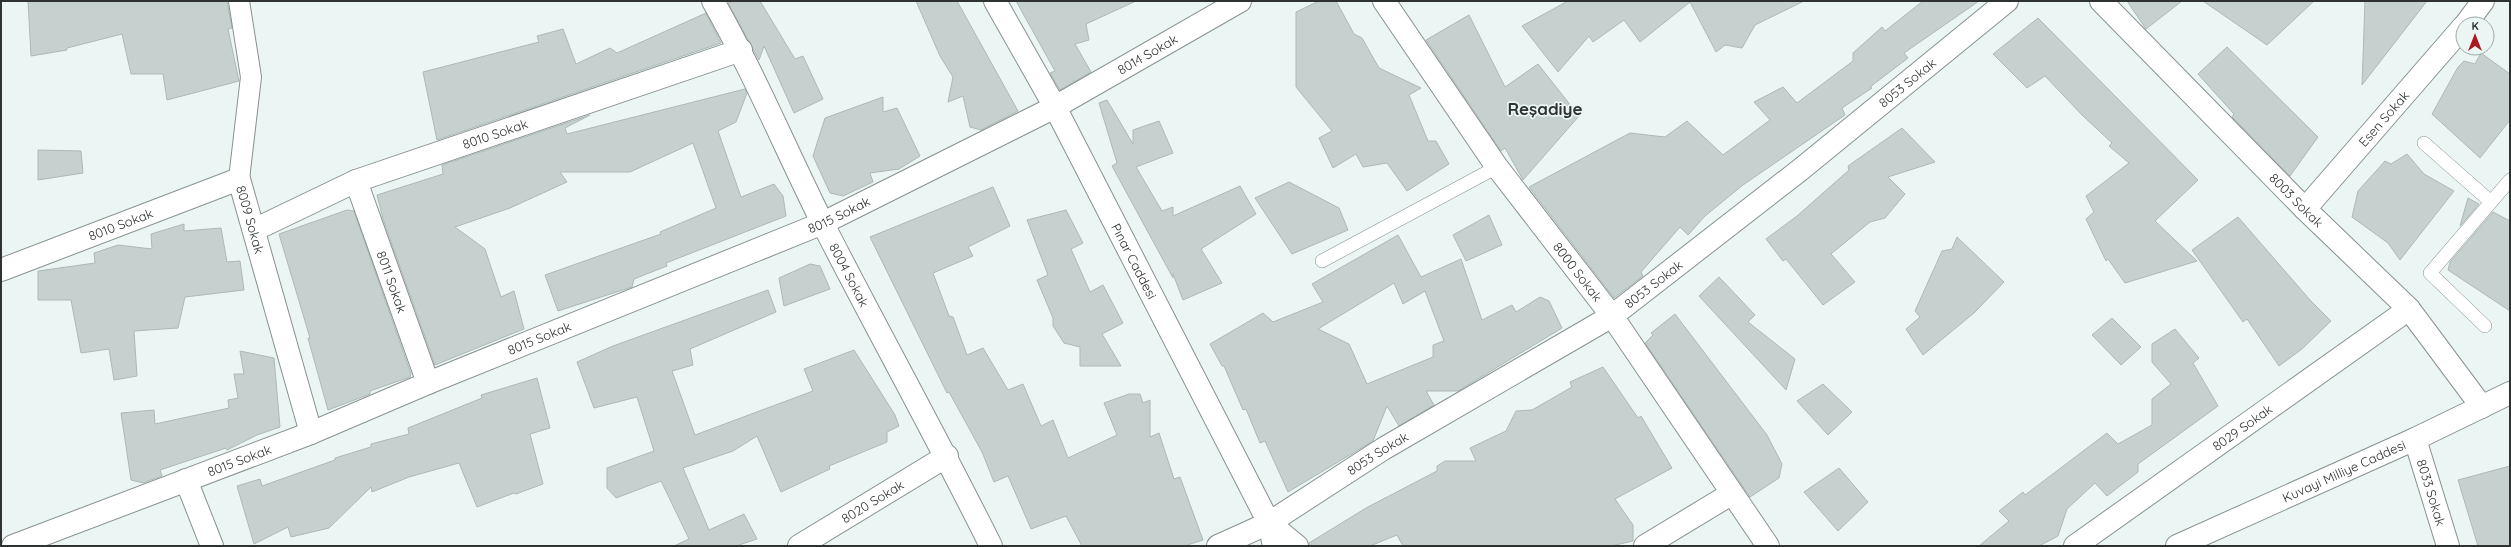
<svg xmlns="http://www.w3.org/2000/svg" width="2511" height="547" viewBox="0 0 2511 547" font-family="Quicksand,sans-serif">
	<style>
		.building { fill: #c6d0ce; stroke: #aeb8b6; fill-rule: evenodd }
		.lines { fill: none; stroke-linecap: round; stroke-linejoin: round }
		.service-casing { stroke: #889190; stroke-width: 14 }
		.pedestrian-casing { stroke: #889190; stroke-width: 22 }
		.minor-casing { stroke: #889190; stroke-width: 24 }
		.secondary-casing { stroke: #889190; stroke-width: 24 }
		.service { stroke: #fff; stroke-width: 13 }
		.pedestrian { stroke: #fff; stroke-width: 20 }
		.minor { stroke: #fff; stroke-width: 22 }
		.secondary { stroke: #fff; stroke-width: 22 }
		.labels { text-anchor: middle; stroke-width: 3.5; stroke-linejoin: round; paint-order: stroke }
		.street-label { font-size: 13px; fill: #2e3231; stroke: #ebf6f4 }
		.district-label { font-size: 17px; font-weight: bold; fill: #2e3231; stroke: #ebf6f4 }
	</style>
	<rect width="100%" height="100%" fill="#ebf6f4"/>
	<path class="building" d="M28,1H227L232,28L228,29L239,81L167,100L163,74H131L122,34L67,48V50L31,56Z
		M733,1H760L795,59L803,56L823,99L794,113L764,46L759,60L728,3Z
		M916,1H957L1018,111L981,130L970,127L963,96L948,102L953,77L940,56Z
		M1016,1H1136L1086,24L1089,40L1075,44L1091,72L1060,90L1050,73L1055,71Z
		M1319,1H1336L1354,34L1362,38L1379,68L1421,88L1409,95L1428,141H1436L1449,164L1407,191L1387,163L1363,167L1356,154L1333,168L1319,138L1332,131L1296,87V12Z
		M1568,1H1804L1755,25L1742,48L1725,45L1716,52L1690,2L1640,42L1624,20L1593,42L1589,36L1558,72L1522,26Z
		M1923,1H1979L1904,53L1908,58L1870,87L1872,88L1842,108L1845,115L1743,185L1705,216L1688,235L1680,227L1641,272L1643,276L1614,298L1529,187L1630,133L1665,137L1687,121L1723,155L1770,120L1754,102L1783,87L1797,103L1853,61V53L1882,27L1885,31Z
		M2127,1H2182L2146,29Z
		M2203,1H2314L2267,45Z
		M2365,1H2427L2362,85Z
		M706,13L721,43L437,140L423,72L539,42L537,36L563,29L576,64L610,48L617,53Z
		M1469,15L1505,87L1538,64L1579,116L1523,180L1505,148L1501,151L1426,40Z
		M2038,18L2198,180L2155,221L2197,261L2125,283L2108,259L2106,261L2086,219L2094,212L2086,196L2129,163L2109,146L2112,143L2083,116L2045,76L2027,88L1993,54Z
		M2227,47L2318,137L2290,176L2232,117L2234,114L2198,74Z
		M2481,53L2510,74V120L2480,158L2432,114L2458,67L2464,61L2475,64Z
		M745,89L747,93L736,122L718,131L741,197L774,184L783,196L786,216L666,263L667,266L634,279L632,287L558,311L545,275L661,234L660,232L716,208L693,143L630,172H560L567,182L510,208L455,227L485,249L501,297L514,291L524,329L435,365L383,219L377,195L443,174L442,165L590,115L565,128L567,134Z
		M883,97V112L897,108L920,156L899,169L870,173L873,182L843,196L830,193L813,156L825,118Z
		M1107,100L1133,144V130L1159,121L1173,153L1136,167L1162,211L1173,207V216L1240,186L1256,214L1201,249L1222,283L1183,300L1173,274V278L1112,166L1117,163L1099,103Z
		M1902,128L1935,162L1888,177L1905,194L1885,218L1870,222L1831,254L1855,282L1823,305L1786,259L1783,261L1766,239L1797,216L1849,170L1848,166Z
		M38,150L81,151L83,173L38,180Z
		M2407,154L2424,174L2454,191L2400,260L2388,243L2352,217L2358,191L2385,161L2391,164Z
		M1289,182L1339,208L1348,230L1292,254L1255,198Z
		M993,187L1010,226L968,247L973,256L933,273L949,316L953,317L967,355L983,348L1008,390L1023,384L1041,426L1053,420L1068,458L1117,435L1104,403L1129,394H1140L1143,403L1150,400V437L1159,433L1174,479L1180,477L1203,540L1184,546H1082L1066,516L1031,529L1008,476L994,482L982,452L949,392L947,393L870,237Z
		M2468,198L2479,204L2460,226Z
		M347,210L354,211L411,374L410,377L370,391V394L328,410L308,338H310L279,234Z
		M1066,210L1083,243L1071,249L1090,292L1103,285L1123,323L1102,334L1121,366H1080V347L1064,343L1053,326V318L1037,280L1048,275L1027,220Z
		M2493,212L2510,221V311L2448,270L2450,262Z
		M1489,215L1502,245L1466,261L1453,235Z
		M2238,217L2310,300L2331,321L2302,349L2279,366L2247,319L2243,322L2192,250Z
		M184,224V231L221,228L227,262L240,261L244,290L185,297L178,328L134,331L137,376L114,380L109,349L81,353L71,300H38V271L95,263L94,253L118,245L152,249L151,234Z
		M1398,235L1421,277L1461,259L1482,320L1512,305L1516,312L1540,297L1549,301L1562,328L1458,391H1426L1434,405L1399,426L1387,406L1373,441L1288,492L1265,441L1260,443L1246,409L1243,410L1224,366H1222L1210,344L1263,313L1273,322L1323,302L1312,284ZM1394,283L1403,304L1425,291L1444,341L1433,345V357L1367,384L1349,344L1318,329Z
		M1957,237L2004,282L1974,313L1923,355L1906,329L1920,317L1915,311L1942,251L1952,249Z
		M810,264L820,266L830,289L784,306L779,278Z
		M1719,277L1755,315L1748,322L1795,359L1786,390L1699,296Z
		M768,290L776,312L690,349L693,365L672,371L695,435L813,391L804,369L854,350L895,415L899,426L887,432V442L829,466L830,469L781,492L757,436L733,451L683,468L709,530L744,514L757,539L736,546H674L689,539L661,481L616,498L607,488V468L654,451L637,397L594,408L577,362L613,346Z
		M1675,314L1767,435L1782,464L1779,478L1750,497L1645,343L1653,335L1651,333Z
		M2112,318L2141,347L2121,365L2092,335Z
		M2175,329L2199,358L2193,363L2218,406L2138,464V472L2107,496L2095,483L2067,509L2058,536L2039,546H1979L2009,521L1999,511L2023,492L2025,495L2107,433L2118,444L2152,425V399L2171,384L2152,362V344Z
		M240,351L274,358L280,427L257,435L227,450L226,448L160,470L162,476L143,483L131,480L121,413L154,410L155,424L229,408L228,400L238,398L234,374H244Z
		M1603,367L1638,418L1641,416L1672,468L1615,499L1633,525V541L1611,546H1403L1397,535L1370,546H1309V543L1366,508L1437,471V466L1445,461H1476L1470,448L1506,431L1516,411L1532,410L1572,387L1570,382Z
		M537,378L550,428L530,434L543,484L516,494L514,493L477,507L459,463L409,477L372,492L371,487L329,528L291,537L288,527L254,544L237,486L260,479L262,486L335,460V458L371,447V444L409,434L408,428L482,398L481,395Z
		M1823,384L1852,412L1828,435L1797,401Z
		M2510,466V546H2478L2458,480Z
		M1839,468L1868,502L1838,531L1804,492Z"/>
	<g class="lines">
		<defs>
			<path id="service" d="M2424,143L2491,202
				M1322,261L1497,167
				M2485,326L2430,273L2510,180"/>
			<path id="pedestrian" d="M239,1L251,77L239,179"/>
			<g id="minor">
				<path id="s1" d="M713,1C754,73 786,150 823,224C878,332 937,437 991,546"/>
				<path id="s2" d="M995,1L1055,107L1269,523L1274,546"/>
				<path id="s3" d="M1384,1L1497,167L1612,316L1768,546"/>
				<path id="s4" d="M2101,1L2305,209L2409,309L2482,407"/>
				<path d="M2466,24L2483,1"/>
				<path id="s5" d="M356,181L428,383"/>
				<path id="s6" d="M2305,209L2463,27"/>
				<path id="s7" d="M254,230L356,181L741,50"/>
				<path id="s8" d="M1,270L239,179L311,433"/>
				<path id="s9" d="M2415,439L2448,546"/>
				<path d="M186,480L212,546"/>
				<path d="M1269,523L1297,546"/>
				<path id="s10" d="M13,546L311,433L428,383L823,223L1055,107L1240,1"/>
				<path id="s11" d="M799,546L947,456"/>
				<path id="s12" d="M1218,546L1269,523L1383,449L1612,316L1800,170L2007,1"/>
				<path d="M1645,546L1731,494"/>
				<path id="s13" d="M2075,546L2409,309"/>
			</g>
			<g id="secondary">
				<path id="s14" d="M2177,546L2415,439L2510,393"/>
			</g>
		</defs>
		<use href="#service" class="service-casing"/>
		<use href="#pedestrian" class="pedestrian-casing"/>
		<use href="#minor" class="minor-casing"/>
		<use href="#secondary" class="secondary-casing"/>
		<use href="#service" class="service"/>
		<use href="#pedestrian" class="pedestrian"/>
		<use href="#minor" class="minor"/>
		<use href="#secondary" class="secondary"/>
	</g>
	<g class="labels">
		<g class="street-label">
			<text dy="5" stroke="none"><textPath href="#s10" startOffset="1238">8014 Sokak</textPath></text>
			<text dy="5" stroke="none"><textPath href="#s12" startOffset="833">8053 Sokak</textPath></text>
			<text dy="5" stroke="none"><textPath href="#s6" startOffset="120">Esen Sokak</textPath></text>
			<text dy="5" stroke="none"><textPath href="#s7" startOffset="260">8010 Sokak</textPath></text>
			<text dy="5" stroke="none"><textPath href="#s4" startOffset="279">8003 Sokak</textPath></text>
			<text dy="5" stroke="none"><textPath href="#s10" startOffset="890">8015 Sokak</textPath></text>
			<text dy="5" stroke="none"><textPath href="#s8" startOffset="297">8009 Sokak</textPath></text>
			<text dy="5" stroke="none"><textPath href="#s8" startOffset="128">8010 Sokak</textPath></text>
			<text dy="5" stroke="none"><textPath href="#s2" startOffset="295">Pınar Caddesi</textPath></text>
			<text dy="5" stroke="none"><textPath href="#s3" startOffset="333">8000 Sokak</textPath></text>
			<text dy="5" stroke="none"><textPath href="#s1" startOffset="306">8004 Sokak</textPath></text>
			<text dy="5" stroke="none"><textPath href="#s5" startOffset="107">8011 Sokak</textPath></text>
			<text dy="5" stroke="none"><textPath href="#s12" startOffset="509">8053 Sokak</textPath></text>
			<text dy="5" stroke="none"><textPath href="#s10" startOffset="566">8015 Sokak</textPath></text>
			<text dy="5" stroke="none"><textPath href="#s13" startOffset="205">8029 Sokak</textPath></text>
			<text dy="5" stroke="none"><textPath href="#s12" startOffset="185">8053 Sokak</textPath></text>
			<text dy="5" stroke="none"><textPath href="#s10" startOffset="242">8015 Sokak</textPath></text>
			<text dy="5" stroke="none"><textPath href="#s14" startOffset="183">Kuvayi Milliye Caddesi</textPath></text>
			<text dy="5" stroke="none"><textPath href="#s9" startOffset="56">8033 Sokak</textPath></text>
			<text dy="5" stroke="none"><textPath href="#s11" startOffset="86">8020 Sokak</textPath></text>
		</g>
		<g class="district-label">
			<text x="1545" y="115">Reşadiye</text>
		</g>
	</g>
	<rect width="2511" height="547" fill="none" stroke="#2e3231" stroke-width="4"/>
	<g transform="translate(2475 36)"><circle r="19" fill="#ebf6f4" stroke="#9fa8a6"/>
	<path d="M0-3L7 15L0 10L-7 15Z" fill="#ac1821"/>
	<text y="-6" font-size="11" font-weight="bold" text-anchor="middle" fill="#2e3231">K</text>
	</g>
</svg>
